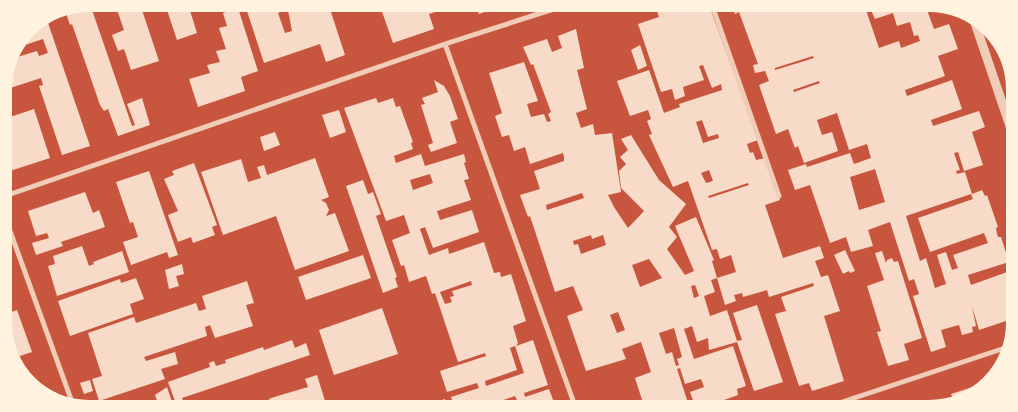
<svg xmlns="http://www.w3.org/2000/svg" width="1018" height="412" viewBox="0 0 1018 412" font-family="Lato,sans-serif">
	<style>
		.building { fill: #f7dbc8; fill-rule: evenodd }
		.lines { fill: none; stroke-linecap: round; stroke-linejoin: round }
		.minor { stroke: #f1ccb7; stroke-width: 5 }
		.tertiary { stroke: #f1ccb7; stroke-width: 9 }
	</style>
	<rect width="100%" height="100%" fill="#c8553d"/>
	<path class="building" d="M90,4L132,126L135,125L127,104L142,98L150,125L118,136L108,109L104,111L100,105L72,24L70,25L66,13Z
		M115,4H140L159,61L131,70L124,49L118,51L112,35L124,30Z
		M165,4H188L197,33L177,40Z
		M245,5H284L285,10L278,13L285,33L292,31L287,5L329,6L345,55L326,62L320,44L264,63Z
		M380,6H450V7L429,14L434,29L393,43Z
		M476,7H499L479,14Z
		M238,8L258,71L241,77L245,91L198,107L189,79L210,73L207,65L220,62L216,51L226,49L219,28L227,26L223,13Z
		M656,8H710L758,140L747,144L750,153L753,152L756,160L765,158L780,200L765,205L783,258L820,246L824,258L815,261L821,277L828,275L840,311L824,316L844,381L812,391L809,383L799,386L775,314L786,311L781,297L814,286L813,283L769,297L767,290L743,297L742,293L734,295L736,301L725,305L717,278L736,272L731,255L720,259L717,249L712,250L688,181L673,187L649,135L652,134L647,121L651,119L648,110L630,116L617,81L649,70L664,113L680,107L679,104L722,90L721,84L712,88L703,65L699,66L704,80L683,87L685,96L675,100L672,89L661,92L638,24L659,17ZM702,120L708,137L718,134L719,138L703,143L696,122ZM709,170L713,181L706,183L701,173ZM748,183L749,185L709,198L708,196Z
		M733,9H762V11L769,9L866,10L879,48L899,41L901,48L920,41L918,35L914,36L910,22L897,26L893,13L875,19L871,10H927L934,29L949,24L958,49L938,56L945,76L905,90L907,96L952,80L962,109L931,120L933,126L979,111L985,127L972,132L983,165L964,171L958,152L954,153L960,170L956,171L957,174L965,172L972,194L982,190L985,196L987,195L998,227L996,228L997,234L998,237H1001L1009,262L968,275L971,285L1010,271L1009,320L979,330L972,306L976,326L972,327L973,332L962,335L959,325L941,330L946,347L931,352L913,296L919,294L914,279L909,281L890,222L868,230L873,246L851,252L846,237L830,243L810,185L795,190L788,170L806,164L807,167L850,153L854,164L871,158L867,144L849,150L837,113L817,120L822,135L832,132L838,151L804,163L798,146L795,148L788,129L776,134L759,85L769,81L765,71L755,73L753,65L758,64L739,12L735,14ZM813,56L814,58L775,70V68ZM819,81L820,83L794,92L793,90ZM875,169L885,202L859,210L850,177ZM971,194L973,199L918,218L930,252L984,233L988,243L953,255L958,268L952,270L946,252L937,255L946,284L935,288L926,258L920,261L906,216Z
		M47,20L90,146L62,155L39,86L43,85L41,78L4,90L11,59L37,51L39,56L48,53L43,39L16,48L33,25Z
		M576,29L584,68L577,70L587,109L576,113L581,128L593,124L595,135L612,133L621,192L608,195L614,207L628,228L644,211L621,188L619,171L626,164L620,157L628,150L621,139L631,135L659,180L686,204L669,227L677,237L667,249L685,275L694,271L675,226L696,217L714,260L712,261L717,278L711,280L715,292L704,296L710,316L727,310L737,341L742,340L733,313L757,305L783,382L754,391L737,342L709,350L708,338L697,342L692,326L684,329L694,359L733,346L746,386L737,389L738,395L710,405L711,406H695L690,392L704,387L701,379L685,384L680,368L677,369L689,406H644L635,378L651,372L641,342L622,349L626,359L586,371L567,316L583,310L573,286L555,292L530,216L528,217L520,195L540,189L534,171L564,161V157L563,153L530,164L525,147L514,151L509,135L502,137L495,116L502,113L489,73L524,62L538,101L527,104L531,117L544,114L547,122L551,121L548,114L551,112L533,64L531,65L523,47L547,39L552,52L562,48L558,36ZM582,193L584,198L547,210L546,205ZM591,235L592,239L603,235L606,245L581,254L578,244L574,245L573,241ZM649,259L662,278L640,287L632,265ZM695,285L699,296L694,298L691,286ZM618,312L625,330L617,333L610,315ZM674,328L682,357L677,359L679,365L676,366L672,352L666,354L659,333Z
		M640,45L647,66L638,70L631,50Z
		M434,80L444,86L450,96L458,119L450,122L457,143L431,152L428,145L433,143L421,105L425,104L422,98L438,92Z
		M376,98L378,103L393,98L396,107L400,106L413,142L411,143L413,149L394,156L396,163L421,154L425,166L464,154L466,162L464,163L469,179L464,180L471,200L437,211L440,220L472,210L479,232L433,248L425,227L420,229L429,255L448,248L449,254L484,242L494,273L500,272L501,277L511,274L526,321L513,326L518,343L516,346L533,340L548,385L524,393L525,397L549,389L555,405H503L517,400L515,396L489,405H454L451,397L479,388L477,383L447,392L440,371L486,356L485,353L458,362L435,293L432,294L426,276L409,282L404,265L401,266L392,240L410,233L404,215L386,221L344,108ZM430,174L433,183L413,190L410,180ZM471,281L472,285L452,291L454,296L450,297L452,302L445,304L440,292ZM515,346L524,373L486,386L485,381L517,370L510,348Z
		M34,109L50,158L10,171L4,156V119Z
		M339,110L346,132L330,138L322,115Z
		M275,132L280,145L264,151L260,137Z
		M315,158L329,197L321,200L326,203L329,210L326,216L335,213L349,251L295,270L276,216L223,235L201,172L241,159L248,182L261,178L257,167L264,165L267,175Z
		M194,163L217,225L212,227L215,235L193,243L191,237L178,242L168,215L178,211L164,179L174,175L172,171Z
		M149,171L178,255L169,258L167,252L131,265L123,242L138,237L133,222L130,223L116,182Z
		M363,180L368,194L373,192L381,214L376,216L397,277L395,278L398,287L383,293L346,186Z
		M85,192L93,213L99,210L105,227L61,242L63,246L36,255L32,243L49,238L47,233L36,236L28,211Z
		M82,246L89,266L94,264L93,262L122,251L129,272L57,296L48,266L55,264L53,256Z
		M845,250L855,271L850,273L849,271L843,274L834,255Z
		M882,251L886,263L887,260L892,258L894,262L898,261L922,338L904,344L909,360L888,366L877,332L881,331L867,286L884,280L875,253Z
		M363,255L371,278L306,300L298,277Z
		M182,264L184,274L176,276L179,286L169,289L165,270Z
		M136,278L144,299L130,304L133,314L70,336L58,301L120,279L121,283Z
		M247,281L254,303L246,305L253,326L215,338L210,325L205,327L207,336L144,357L146,361L175,352L178,364L161,369L165,379L99,401L92,379L102,376L88,333L134,317L136,323L196,303L199,311L206,309L202,296Z
		M382,308L398,354L334,375L319,330Z
		M17,310L32,352L14,358L5,339V314Z
		M292,340L295,348L306,343L310,355L182,398L184,403H158L155,395L167,387L172,402L175,401L168,382L210,367L209,363L214,361L216,366L226,363L225,360L263,347L264,350Z
		M24,368L28,380L19,369Z
		M317,375L326,404L264,403L271,398L308,387L305,379Z
		M90,380L93,391L84,394L80,383Z
		M985,383L976,394L954,401L951,394Z
		M445,399L446,405L430,404Z
		M925,403L926,408H910Z"/>
	<g class="lines">
		<path class="minor" d="M713,8L779,196
			M445,44L575,406
			M5,196L445,44L560,7
			M5,217L72,402
			M827,407L1008,347"/>
		<path class="tertiary" d="M974,20L1012,132"/>
	</g>
	<path d="M0 0H1018V412H0ZM89 12H929A77 77 0 0 1 1006 89V323A77 77 0 0 1 929 400H89A77 77 0 0 1 12 323V89A77 77 0 0 1 89 12Z" fill="#fff3e0" fill-rule="evenodd"/>
</svg>
